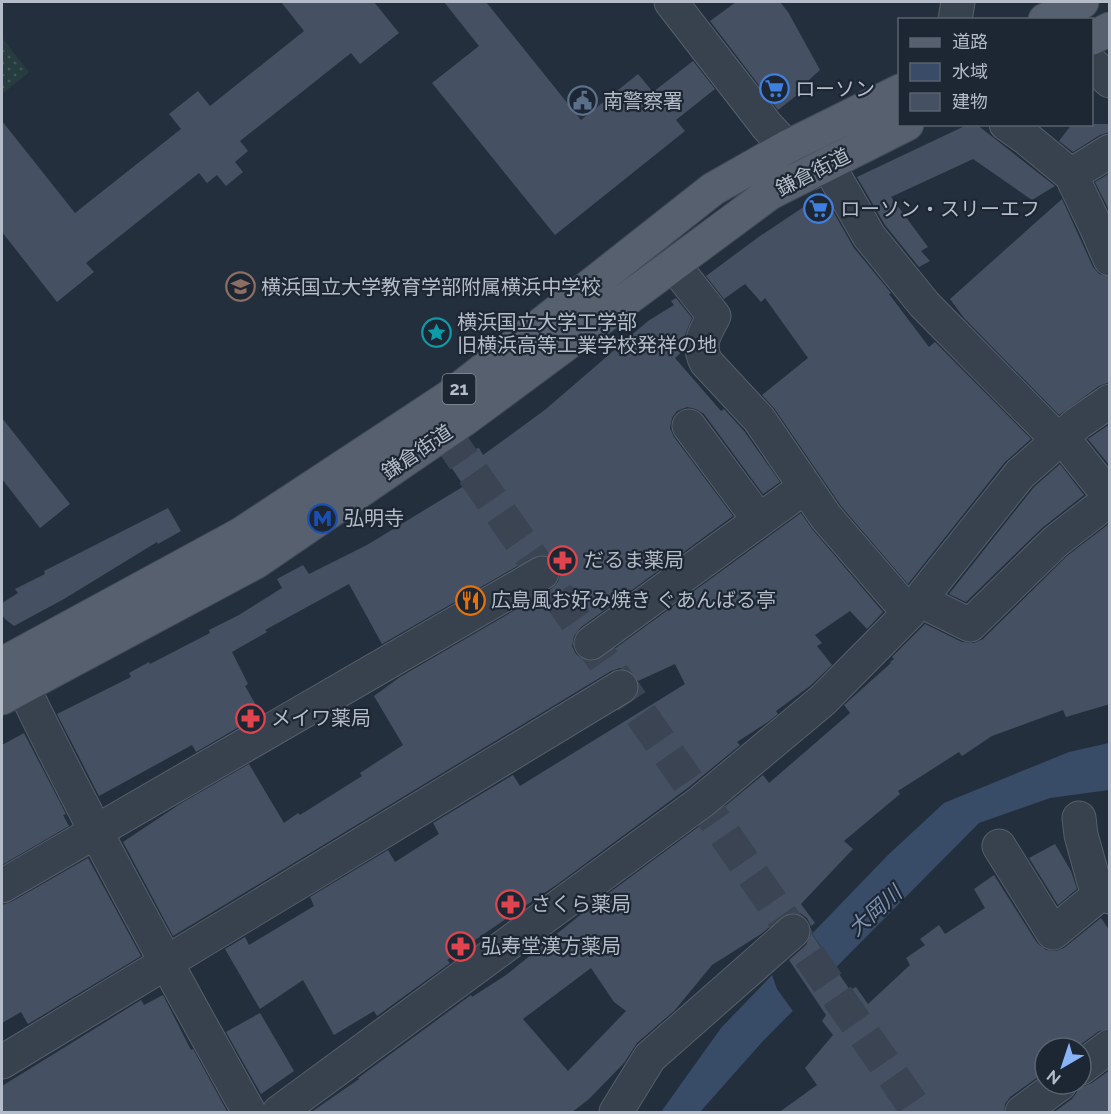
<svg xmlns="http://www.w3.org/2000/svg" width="1111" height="1114" viewBox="0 0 1111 1114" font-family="Raleway,'Noto Sans JP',sans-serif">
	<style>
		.park { fill: url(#park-dots) }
		.water { fill: #394c67 }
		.pier { fill: #242f3e }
		.building { fill: #455162; fill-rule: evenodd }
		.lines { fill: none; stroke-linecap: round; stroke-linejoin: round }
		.minor-tunnel { stroke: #3a4453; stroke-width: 33; stroke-dasharray: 33 16; stroke-linecap: butt }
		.minor-casing { stroke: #565f6c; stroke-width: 35 }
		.major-casing { stroke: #414a57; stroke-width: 35 }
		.minor { stroke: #38414e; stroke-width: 33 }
		.major { stroke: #56606e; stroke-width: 33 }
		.labels { text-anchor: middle; stroke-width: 4.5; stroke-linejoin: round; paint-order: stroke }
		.shield { fill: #1d2633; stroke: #878f9c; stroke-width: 1.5 }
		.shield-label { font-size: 18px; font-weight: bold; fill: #b4bcc9 }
		.poi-label { font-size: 20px; fill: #b4bcc9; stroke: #1d2633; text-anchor: start }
		.street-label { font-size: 20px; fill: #b4bcc9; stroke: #1d2633 }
		.water-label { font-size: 21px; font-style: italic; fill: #7c92b1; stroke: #1d2633 }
	</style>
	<defs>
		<pattern id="park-dots" width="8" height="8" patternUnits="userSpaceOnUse" patternTransform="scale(1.5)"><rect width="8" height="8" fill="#263c3f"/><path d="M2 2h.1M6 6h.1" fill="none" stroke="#435659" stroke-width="1.8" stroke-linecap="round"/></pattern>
	</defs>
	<rect width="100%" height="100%" fill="#242f3e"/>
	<path class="park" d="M2,38L29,72L2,94Z"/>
	<path class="water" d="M1109,743V790L1050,798L979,823L763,1041L700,1112H661L721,1028L888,855L944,803L1069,752Z"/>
	<path class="pier" d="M810,931L838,971L795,1014L777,989L771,972Z"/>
	<path class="building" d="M281,2H374L399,33L360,64L351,53L240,141L248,151L235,162L243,172L226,186L217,175L207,183L199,173L86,263L94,272L57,302L2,232V121L75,213L181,129L169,114L198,91L210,106L304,31Z
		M444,2H486L581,120L638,74L653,92L693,61L715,89L676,120L685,131L555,235L432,83L479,46Z
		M736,2H780L788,12L820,70L795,93L797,95L778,110L710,21Z
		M969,124H976L1055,186L1032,200L973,159L891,197L928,247L921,251L930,261L919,267L885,225L857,177Z
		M1072,124H1110V132L1100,135L1073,152L1059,141Z
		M1110,173V212L1095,182Z
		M823,194L854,248L891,293L889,294L929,347L935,342L1031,439L1005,462L908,584L841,506L774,408L762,395L808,358L765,298L761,302L745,284L724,299L706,276L760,236Z
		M1062,199L1093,267L1099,274L1110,277V382L1099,386L1059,415L964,318L950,299Z
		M676,298L692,318L685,335L684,350L675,358L721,411L724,409L744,431L780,482L763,494L704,414L696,409L687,407L677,411L672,418L670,428L674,437L733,516L580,628L574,636L572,646L576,654L584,660L594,662L602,658L801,513L812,529L883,612L867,629L850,611L815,635L822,643L817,646L832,665L810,686L776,711L778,714L768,722L737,742L740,745L689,787L559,883L472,942L473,943L447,960L450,963L377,1016L374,1011L334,1035L303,980L260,1009L225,949L245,937L249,945L314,906L310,897L388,850L395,862L439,834L433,823L513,775L520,786L685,684L675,664L638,681L629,670L620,668L611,671L173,936L123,842L180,804L249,764L284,823L298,813L300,815L362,776L360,773L403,745L374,696L400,677L551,589L558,582L561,572L558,564L551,557L541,554L533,557L382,644L349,584L265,630L267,632L232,652L248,684L245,686L261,714L196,752L192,745L99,796L57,714L131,677L129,673L149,662L150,664L210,633L209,630L239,615L282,588L277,579L303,565L309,574L367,545L464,486L451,467L461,452L479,448L483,455L512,434L546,409L648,321L674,305L671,301Z
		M2,418L70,504L40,528L2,479Z
		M1110,424V466L1088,439Z
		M1060,464L1084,495L1042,528L966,602L949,594L1034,487Z
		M168,508L181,531L158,544L157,542L64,599L14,626L5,619L2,615V603L18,593L15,589L45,574L44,571Z
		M1110,523V704L1066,717L1063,710L992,736L962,756L959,752L898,791L900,794L844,841L853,849L801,904L815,923L811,926L807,918L800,913H789L781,917L761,934L712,965L675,1010L637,1043L624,1063L589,1099L571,1113H310L359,1079L358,1078L471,995L472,997L506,975L590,907L713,816L763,775L769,783L850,713L844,705L891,663L890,662L894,659L892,657L925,624L962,642L974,643L983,639L1067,556ZM591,968L614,1002L626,1011L568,1071L523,1019Z
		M24,733L66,814L63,815L69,826L2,865V745Z
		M1055,844L1071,871L1077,889L1058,905L1029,858Z
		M88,858L141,956L28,1024L21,1012L2,1023V905L11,902Z
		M994,875L1037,943L1046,950L1056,951L1064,948L1101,918L1110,931V1028L1099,1031L1076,1048H1045V1072L1010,1097L1005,1104L1004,1113H778L817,1085L805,1068L833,1035L822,1021L826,1015L789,960L806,945L811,933L850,990L856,987L868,1004L910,965L906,958L925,945L920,939L939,925L945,934L985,908L974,889Z
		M163,995L191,1050L193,1049L228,1113H2V1086L141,1000L144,1005Z
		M260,1013L294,1071L261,1094L226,1032Z
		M1110,1070V1113H1053L1072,1099L1077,1092L1078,1086H1084L1092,1083Z"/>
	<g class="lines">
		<path class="minor-tunnel" d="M445,433L918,1112"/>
		<defs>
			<path id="minor" d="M671,2L767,126L811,173
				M955,20L958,2
				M1092,64L1110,81
				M1006,124L1026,138L1071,175L1096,227L1110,259
				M828,165L869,236L924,304L1059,441
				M1071,175L1110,151
				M673,264L714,316C705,332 697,344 706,362L759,419L826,517L909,613
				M689,426L759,520
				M1062,437L1110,497
				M919,600L970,625L1055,542L1110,499
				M591,643L805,487
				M9,664L23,687C93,832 171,972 249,1112
				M1079,818L1081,835L1094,882L1110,897
				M999,846L1053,933L1104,891
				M2,886L542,573
				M2,1062L621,687
				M1081,1068L1110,1046
				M279,1112L701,802L823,700L909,613L1020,474L1078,423L1110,401
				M616,1112L650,1057L793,931
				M1022,1112L1060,1084"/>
			<path id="major" d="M1045,20L1082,2
				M1092,38L1110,29
				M2,664L241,534L449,397L713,189L787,147L900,91
				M2,698L256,562L465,419L770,193L907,124"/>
		</defs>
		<use href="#minor" class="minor-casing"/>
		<use href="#major" class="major-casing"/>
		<use href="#minor" class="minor"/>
		<use href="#major" class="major"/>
	</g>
	<defs>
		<symbol id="supermarket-ring" viewBox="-11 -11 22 22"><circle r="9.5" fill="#1d2633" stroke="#3f7fe0" stroke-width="1.5"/><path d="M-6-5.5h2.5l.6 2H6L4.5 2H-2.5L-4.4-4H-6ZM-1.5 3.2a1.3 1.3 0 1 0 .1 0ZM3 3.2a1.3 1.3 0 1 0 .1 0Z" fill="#3f7fe0"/></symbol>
		<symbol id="civic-ring" viewBox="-11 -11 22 22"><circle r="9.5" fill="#1d2633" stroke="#5c6f8a" stroke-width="1.5"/><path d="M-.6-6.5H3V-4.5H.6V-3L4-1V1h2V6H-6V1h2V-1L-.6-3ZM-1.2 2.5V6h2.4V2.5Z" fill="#5c6f8a"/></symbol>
		<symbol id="school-ring" viewBox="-11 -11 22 22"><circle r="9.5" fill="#1d2633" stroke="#8d6e63" stroke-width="1.5"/><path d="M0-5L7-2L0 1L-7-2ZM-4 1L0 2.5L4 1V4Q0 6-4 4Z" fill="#8d6e63"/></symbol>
		<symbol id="sight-ring" viewBox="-11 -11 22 22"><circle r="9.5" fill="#1d2633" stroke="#0f9aa8" stroke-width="1.5"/><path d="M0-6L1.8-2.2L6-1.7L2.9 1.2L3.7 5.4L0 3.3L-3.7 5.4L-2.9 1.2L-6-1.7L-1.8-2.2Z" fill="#0f9aa8"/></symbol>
		<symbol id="metro-ring" viewBox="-11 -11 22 22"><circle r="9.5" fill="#1d2633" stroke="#1a4fb4" stroke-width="1.5"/><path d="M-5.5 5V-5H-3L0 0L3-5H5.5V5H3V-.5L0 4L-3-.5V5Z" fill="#1a4fb4"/></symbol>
		<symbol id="pharmacy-ring" viewBox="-11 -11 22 22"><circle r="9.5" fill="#1d2633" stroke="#e0444e" stroke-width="1.5"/><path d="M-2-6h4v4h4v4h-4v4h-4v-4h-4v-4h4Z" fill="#e0444e"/></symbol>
		<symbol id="restaurant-ring" viewBox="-11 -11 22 22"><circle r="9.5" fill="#1d2633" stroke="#e8710a" stroke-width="1.5"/><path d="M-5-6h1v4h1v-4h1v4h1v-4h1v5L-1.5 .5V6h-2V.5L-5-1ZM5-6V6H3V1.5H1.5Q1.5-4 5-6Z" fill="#e8710a"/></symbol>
	</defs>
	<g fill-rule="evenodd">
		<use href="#supermarket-ring" x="758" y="72" width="33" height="33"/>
		<use href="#civic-ring" x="566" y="84" width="33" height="33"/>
		<use href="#supermarket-ring" x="802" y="192" width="33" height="33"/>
		<use href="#school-ring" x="224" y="270" width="33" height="33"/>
		<use href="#sight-ring" x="420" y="316" width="33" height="33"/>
		<use href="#metro-ring" x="306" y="502" width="33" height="33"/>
		<use href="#pharmacy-ring" x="546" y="544" width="33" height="33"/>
		<use href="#restaurant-ring" x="454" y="584" width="33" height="33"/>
		<use href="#pharmacy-ring" x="234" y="702" width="33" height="33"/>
		<use href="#pharmacy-ring" x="494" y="888" width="33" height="33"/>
		<use href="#pharmacy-ring" x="444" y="930" width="33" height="33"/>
	</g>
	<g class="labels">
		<rect class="shield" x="442.5" y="374" width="33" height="30" rx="4.5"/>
		<g class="shield-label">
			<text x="459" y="395">21</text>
		</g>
		<g class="poi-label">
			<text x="795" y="96">ローソン</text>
			<text x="603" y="108">南警察署</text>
			<text x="840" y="216">ローソン・スリーエフ</text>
			<text x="261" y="294">横浜国立大学教育学部附属横浜中学校</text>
			<text x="457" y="329">横浜国立大学工学部<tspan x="457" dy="23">旧横浜高等工業学校発祥の地</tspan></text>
			<text x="344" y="525">弘明寺</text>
			<text x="584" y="567">だるま薬局</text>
			<text x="491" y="607">広島風お好み焼き ぐあんばる亭</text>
			<text x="271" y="725">メイワ薬局</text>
			<text x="531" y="911">さくら薬局</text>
			<text x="481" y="953">弘寿堂漢方薬局</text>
		</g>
		<g class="street-label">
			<text transform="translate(813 172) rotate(-27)" y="7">鎌倉街道</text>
			<text transform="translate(417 452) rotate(-34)" y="7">鎌倉街道</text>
		</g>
		<g class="water-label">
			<text transform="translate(875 911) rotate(-42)" y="7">大岡川</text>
		</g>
	</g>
	<rect width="1111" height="1114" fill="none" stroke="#b4bcc9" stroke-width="6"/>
	<rect x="898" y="18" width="195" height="108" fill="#1d2633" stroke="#59626f" stroke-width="1.5"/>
	<rect x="910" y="38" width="30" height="9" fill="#56606e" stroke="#59626f" stroke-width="1.5"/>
	<text x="952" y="48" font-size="18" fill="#b4bcc9">道路</text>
	<rect x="910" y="63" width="30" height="18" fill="#394c67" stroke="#59626f" stroke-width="1.5"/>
	<text x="952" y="78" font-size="18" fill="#b4bcc9">水域</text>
	<rect x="910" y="93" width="30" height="18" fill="#455162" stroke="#59626f" stroke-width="1.5"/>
	<text x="952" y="108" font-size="18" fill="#b4bcc9">建物</text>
	<g transform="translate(1063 1066) rotate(219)"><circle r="28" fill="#1d2633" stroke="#59626f" stroke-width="1.5"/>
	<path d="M0-4.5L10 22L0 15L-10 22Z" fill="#8ab4f8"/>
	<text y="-9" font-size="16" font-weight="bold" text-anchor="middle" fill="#b4bcc9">N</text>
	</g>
</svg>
